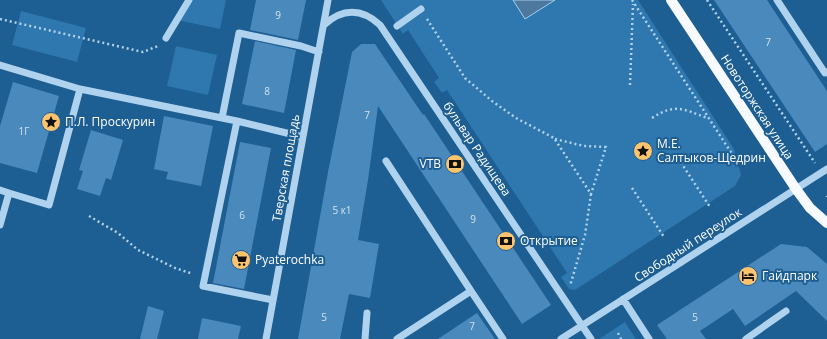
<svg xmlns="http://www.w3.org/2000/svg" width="827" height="339" viewBox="0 0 827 339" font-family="'Open Sans',sans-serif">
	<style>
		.green { fill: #2e77af }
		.water { fill: #4d799f; stroke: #a3cff0 }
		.building { fill: #4a89bc }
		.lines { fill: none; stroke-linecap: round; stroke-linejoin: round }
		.path { stroke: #afd3ee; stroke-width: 2.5; stroke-dasharray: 2 3; stroke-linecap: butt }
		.minor { stroke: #afd3ee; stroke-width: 7 }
		.major { stroke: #f7fbff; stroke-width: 10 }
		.labels { text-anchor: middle; stroke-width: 4; stroke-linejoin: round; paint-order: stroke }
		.number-label { font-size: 10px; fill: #d2e2ee }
		.street-label { font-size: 12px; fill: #fff; stroke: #1d5e93 }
		.poi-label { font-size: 12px; fill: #fff; stroke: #1d5e93; text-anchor: start }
	</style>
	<rect width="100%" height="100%" fill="#1d5e93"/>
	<path class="green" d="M192,0H226L220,29L177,20Z
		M381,0H638L734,149L741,175L735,186L575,290L569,289L561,277L567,273L447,90L442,93L434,82L439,78L408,30L403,34Z
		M21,11L86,28L77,62L12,45Z
		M176,46L217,55L208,95L167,86Z
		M625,322L636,339H599Z"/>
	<path class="water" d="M513,0H555L525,19Z"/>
	<path class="building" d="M256,0H306L298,40L250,30Z
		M714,0H767L827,91V144L815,152Z
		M255,41L296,50L284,113L242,104Z
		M361,44H375L423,115L424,114L551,305L522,324L378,106L368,180L358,240L379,244L370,298L349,294L340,339H298L328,172L352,52Z
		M13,82L59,96L37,173L0,163V126Z
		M164,116L213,126L201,186L166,179L168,172L154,169Z
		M91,130L123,140L111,180L106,178L100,196L77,189L83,171L79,170Z
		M240,142L271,148L244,289L213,283Z
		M781,244L807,247L827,264V321L796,291L745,326L733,309L700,331L706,339H667L657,325Z
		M148,306L164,311L157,339H140Z
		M477,313L495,339H438Z
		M202,318L241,326L238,339H198Z"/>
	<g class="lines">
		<path class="path" d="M632,0L734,157L744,162
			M707,0L815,163
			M0,19L143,52L158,46
			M427,19L465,78L492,101L516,118L554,138L591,194L585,235L570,286
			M630,85L633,4
			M652,118C675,103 683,109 707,118
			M555,139L584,146L606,147L591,194
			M678,158L710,207
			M632,188L664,237
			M827,196V197
			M89,216L118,233L138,250L175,268L193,274
			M618,333L621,339"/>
		<path class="minor" d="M777,0L825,73L827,72
			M324,25C342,8 362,8 380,25L591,339
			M397,26L421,9
			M166,38L189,0
			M0,65L80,89L49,205L9,193
			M80,89L222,118
			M237,121L303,137
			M386,161L471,291
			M0,190L9,193L0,225
			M623,299L649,339
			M273,300L203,286L237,121L222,118L239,33L301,46L319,52
			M266,339L328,0
			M365,339L367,313
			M397,339L471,291L503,339
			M561,339L827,169
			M746,339L786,311"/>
		<path class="major" d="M671,0L796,189L810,208L827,223"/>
	</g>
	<defs>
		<symbol id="sight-disc" viewBox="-11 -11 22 22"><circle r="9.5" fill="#fdc46e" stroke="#1d5e93"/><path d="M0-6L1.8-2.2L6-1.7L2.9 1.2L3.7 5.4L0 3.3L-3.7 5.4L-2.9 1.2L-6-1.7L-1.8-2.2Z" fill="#111"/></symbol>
		<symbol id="bank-disc" viewBox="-11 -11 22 22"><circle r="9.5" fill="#fdc46e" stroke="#1d5e93"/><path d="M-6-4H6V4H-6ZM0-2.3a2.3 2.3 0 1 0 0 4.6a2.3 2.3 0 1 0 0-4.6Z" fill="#111"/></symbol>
		<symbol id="supermarket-disc" viewBox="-11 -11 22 22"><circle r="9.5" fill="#fdc46e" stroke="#1d5e93"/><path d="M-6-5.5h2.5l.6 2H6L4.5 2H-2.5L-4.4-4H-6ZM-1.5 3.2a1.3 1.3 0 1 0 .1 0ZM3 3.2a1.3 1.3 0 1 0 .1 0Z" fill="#111"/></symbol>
		<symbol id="hotel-disc" viewBox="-11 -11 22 22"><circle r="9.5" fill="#fdc46e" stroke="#1d5e93"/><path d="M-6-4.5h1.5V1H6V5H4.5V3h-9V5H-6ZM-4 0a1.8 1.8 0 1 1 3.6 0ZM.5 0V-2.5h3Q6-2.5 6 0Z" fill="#111"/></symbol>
	</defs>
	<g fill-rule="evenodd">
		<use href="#sight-disc" x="40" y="111" width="22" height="22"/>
		<use href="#sight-disc" x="632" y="140" width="22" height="22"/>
		<use href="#bank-disc" x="444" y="153" width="22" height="22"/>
		<use href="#bank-disc" x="495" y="230" width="22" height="22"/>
		<use href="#supermarket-disc" x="230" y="249" width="22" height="22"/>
		<use href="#hotel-disc" x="737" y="265" width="22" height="22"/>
	</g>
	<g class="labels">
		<g class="number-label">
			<text x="278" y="19">9</text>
			<text x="768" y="46">7</text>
			<text x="267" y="95">8</text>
			<text x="367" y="119">7</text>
			<text x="24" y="135">1Г</text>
			<text x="342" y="214">5 к1</text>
			<text x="242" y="219">6</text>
			<text x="473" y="223">9</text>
			<text x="324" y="321">5</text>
			<text x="695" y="321">5</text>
			<text x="472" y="330">7</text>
		</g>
		<g class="street-label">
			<text transform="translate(757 107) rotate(57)" y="4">Новоторжская улица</text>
			<text transform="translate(477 149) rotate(56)" y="4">бульвар Радищева</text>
			<text transform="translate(286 168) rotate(-80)" y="4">Тверская площадь</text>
			<text transform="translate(688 245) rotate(-33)" y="4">Свободный переулок</text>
		</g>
		<g class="poi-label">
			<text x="65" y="126">П.Л. Проскурин</text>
			<text x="657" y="148">М.Е.<tspan x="657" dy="14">Салтыков-Щедрин</tspan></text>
			<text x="441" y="168" text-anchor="end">VTB</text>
			<text x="520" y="245">Открытие</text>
			<text x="255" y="264">Pyaterochka</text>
			<text x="762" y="280">Гайдпарк</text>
		</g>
	</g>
</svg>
